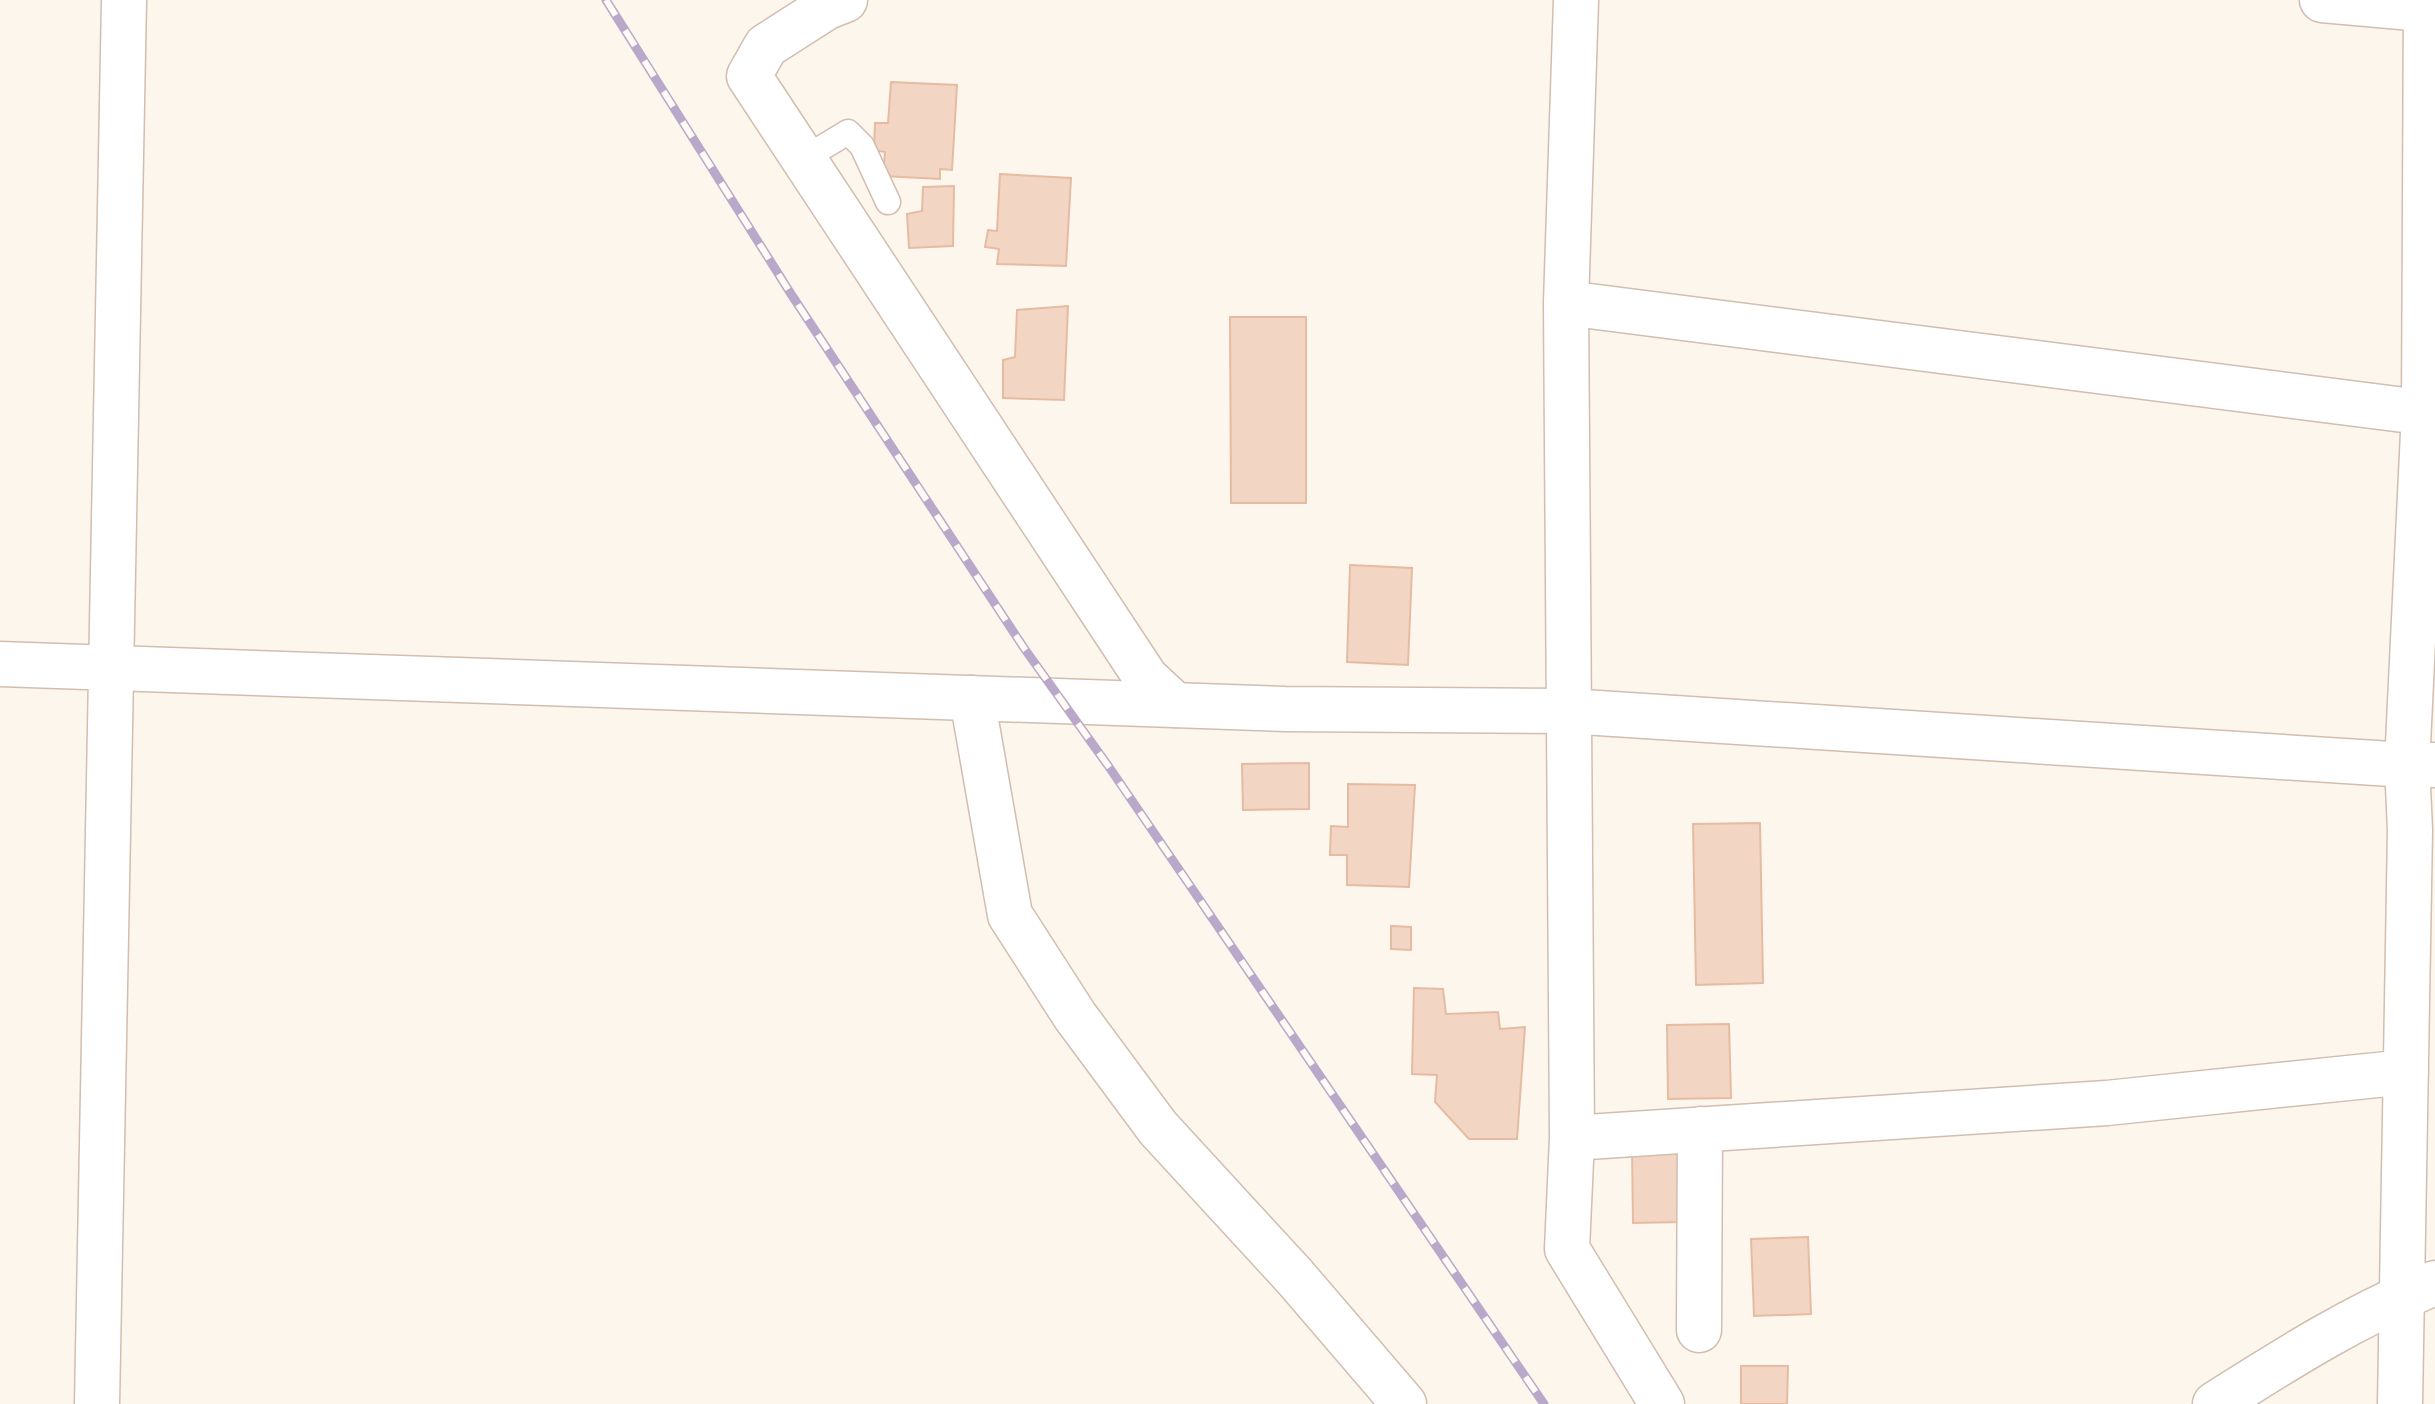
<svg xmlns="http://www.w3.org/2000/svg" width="2435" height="1404" viewBox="0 0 2435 1404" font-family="Inter,sans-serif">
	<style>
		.building { fill: #f3d5c3; stroke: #e6bba3; stroke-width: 2 }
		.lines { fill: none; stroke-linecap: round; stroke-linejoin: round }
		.service-casing { stroke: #d1beb0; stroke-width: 27 }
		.minor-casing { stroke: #d1beb0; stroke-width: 47 }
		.tertiary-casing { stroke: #d1beb0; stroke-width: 47 }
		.service { stroke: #fff; stroke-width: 24 }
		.minor { stroke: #fff; stroke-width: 44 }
		.tertiary { stroke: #fff; stroke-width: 44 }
		.rail-casing { stroke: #b9a8c9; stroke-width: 9 }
		.rail { stroke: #fffaf3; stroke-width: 6; stroke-dasharray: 18; stroke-linecap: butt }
	</style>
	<rect width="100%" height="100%" fill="#fdf6ec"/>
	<path class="building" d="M891,82L957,85L952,170L940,169V179L883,176L885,152L874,150L875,123H888Z
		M1000,174L1071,178L1066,266L997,264L999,249L985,247L988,230L997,231Z
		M954,186L953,246L909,248L907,214L922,211L923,187Z
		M1068,306L1064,400L1003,398V360L1015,357L1017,310Z
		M1230,317H1306V503H1231Z
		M1350,565L1412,568L1408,665L1347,662Z
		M1309,763V809L1243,810L1242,764Z
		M1348,784L1415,785L1409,887L1347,885V855H1330L1331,826L1348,827Z
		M1760,823L1763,983L1696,985L1693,824Z
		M1391,926L1411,927V950L1391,949Z
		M1414,988L1443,989L1446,1014L1498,1012L1500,1029L1525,1027L1517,1139H1469L1435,1102L1437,1075L1412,1074Z
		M1729,1024L1731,1098L1668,1099L1667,1025Z
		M1680,1146L1682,1222L1633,1223L1632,1147Z
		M1808,1237L1811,1314L1754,1316L1751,1239Z
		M1741,1366H1788L1787,1404H1741Z"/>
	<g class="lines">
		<defs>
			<path id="service" d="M809,167L820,149L848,132L862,146L888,202"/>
			<path id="minor" d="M845,0L827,7L766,46L749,76L1146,678L1175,705
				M1576,0L1566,303L1572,1138L1567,1249L1662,1404
				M2322,0L2435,10
				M1566,303L2435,414
				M972,698L1010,915L1075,1016L1158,1128L1295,1277L1404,1404
				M1572,1138L2107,1103L2406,1072
				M1699,1330L1700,1129
				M2215,1404C2286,1359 2357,1314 2435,1283
				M2400,1404L2410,830L2407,765L2424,412L2426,0"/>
			<path id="tertiary" d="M0,664L1285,709L1567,711L2407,765H2435
				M97,1404L124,0"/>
		</defs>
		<use href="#service" class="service-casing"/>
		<use href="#minor" class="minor-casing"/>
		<use href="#tertiary" class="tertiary-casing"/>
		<use href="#service" class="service"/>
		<use href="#minor" class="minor"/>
		<use href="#tertiary" class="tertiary"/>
		<defs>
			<path id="rail" d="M606,0L791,294L1024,648L1109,767L1544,1404"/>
		</defs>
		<use href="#rail" class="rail-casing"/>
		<use href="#rail" class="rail"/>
	</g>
</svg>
